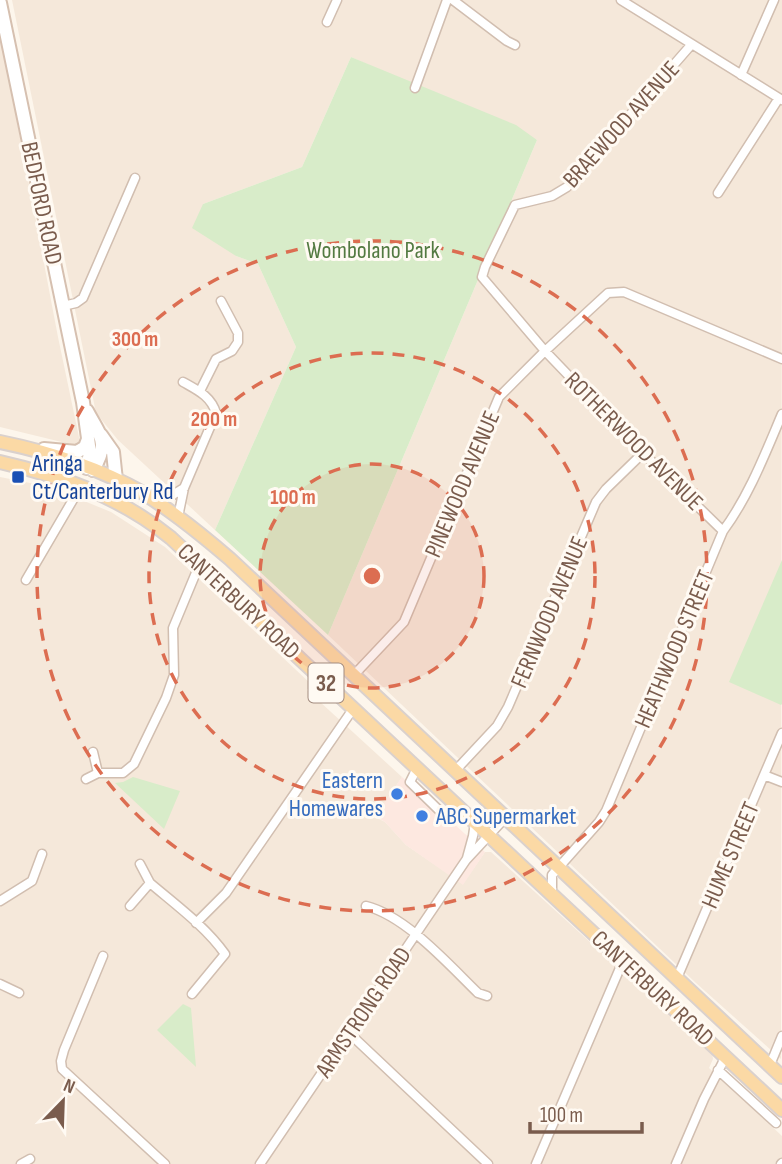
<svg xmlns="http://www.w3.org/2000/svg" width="782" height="1164" viewBox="0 0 782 1164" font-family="'Sofia Sans Condensed',sans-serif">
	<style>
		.residential { fill: #f5e8da }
		.commercial { fill: #fde8e0 }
		.green { fill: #d8ecc9 }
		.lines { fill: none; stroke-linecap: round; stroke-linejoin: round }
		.minor-casing { stroke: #d1beb0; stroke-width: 11 }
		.secondary-casing { stroke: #d6c0b0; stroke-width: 16 }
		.primary-casing { stroke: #dad1cd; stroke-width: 16 }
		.minor { stroke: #fff; stroke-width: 8 }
		.secondary { stroke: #fff; stroke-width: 12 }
		.primary { stroke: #fbd9a5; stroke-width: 12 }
		.ring { fill: none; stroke: #dc6d51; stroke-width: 3.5; stroke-dasharray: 12 9 }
		.transit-dot { fill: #1a4fb4; stroke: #fffaf3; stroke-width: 2.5 }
		.shop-dot { fill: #3f7fe0; stroke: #fffaf3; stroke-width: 2.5 }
		.labels { text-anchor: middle; stroke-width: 6; stroke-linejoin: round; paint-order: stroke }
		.shield { fill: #fffaf3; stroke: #a28b7f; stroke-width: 2 }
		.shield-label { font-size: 23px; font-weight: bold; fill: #7a5c4d }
		.street-label { font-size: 24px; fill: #7a5c4d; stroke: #fffaf3 }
		.park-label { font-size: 24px; fill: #537a41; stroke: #fffaf3 }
		.transit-label { font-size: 24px; fill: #164399; stroke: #fffaf3; text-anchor: start }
		.shop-label { font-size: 24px; fill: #366cbe; stroke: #fffaf3; text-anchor: end }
		.centre { fill: #dc6d51; stroke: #fffaf3; stroke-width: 3.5 }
		.ring-label { font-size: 21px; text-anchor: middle; font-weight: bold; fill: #dc6d51; stroke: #fffaf3; stroke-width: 6; stroke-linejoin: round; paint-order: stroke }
	</style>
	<rect width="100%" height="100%" fill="#fdf6ec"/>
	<path class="residential" d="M12,0H782L781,1059L696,983L328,635L537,140L351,57L302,167L203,204L236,256L258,264L296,347L215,530L118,440L96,413Z
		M0,32L58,337L80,442L74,445L0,427Z
		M0,477L50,487L111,512L165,547L311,684L307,690L402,777L375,817L385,822L406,845L463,884L485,852H491L712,1053L713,1059L709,1068L782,1136V1164H0Z"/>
	<path class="commercial" d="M402,777L485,852L463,885L406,845L385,822L375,816Z"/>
	<path class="green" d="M351,57L516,125L537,140L328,635L215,530L296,347L258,264L236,256L192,228L203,204L302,167Z
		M782,560V704L781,705L729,682Z
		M133,777L180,791L164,829L115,783L123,782Z
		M183,1004L191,1008L196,1067L157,1030Z"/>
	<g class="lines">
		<defs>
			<path id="minor" d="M453,0L507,41L515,45
				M621,0L782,100
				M327,22L337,0
				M691,45L567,187L552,196L515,205L485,267L482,277L545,351L643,453L723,531
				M741,75L774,0
				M415,88L447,0
				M718,193L779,98
				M63,306L76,303L83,298L135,178
				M200,391L216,359L232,351L238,342V333L221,301
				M151,497L171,496L184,488
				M178,517L184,488L216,413C211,396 197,390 183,382
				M26,580L81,486
				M353,676L404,622L499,397L545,351L608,293L624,292L782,359
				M417,768L410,782L448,819H471
				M455,771L497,726L508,707L596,502L606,489L643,453
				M98,773H123L134,764L166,698L174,675L173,628L200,563
				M764,775L782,782
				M86,779L98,773L93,752
				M467,858L473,836L475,822
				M150,883C176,905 206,927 225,954L192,994
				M552,894V875L599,822L606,811L723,531C749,496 765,454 782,414
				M0,901L32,881L42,854
				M130,906L150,883L140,864
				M366,906C406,916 449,965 478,993L487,996
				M196,923L226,893L353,709
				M103,956L64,1050L61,1061L62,1069L165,1164
				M677,978L782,733
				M0,984L19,993
				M349,1033L488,1164
				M770,1065L782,1036
				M718,1070L776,1123
				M21,1164L30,1159
				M260,1164L466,860L505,818
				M536,1164L623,961
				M676,1164L704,1099L726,1056
				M781,1164L782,1163"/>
			<path id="secondary" d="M0,3L83,402L90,453L87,468
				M87,411C100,436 110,442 93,470
				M101,435L113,452L116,480
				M44,449L77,452L85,447L88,439"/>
			<path id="primary" d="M0,442C49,452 99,468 143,493C174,512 202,535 230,559L782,1077
				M0,462C62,476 121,497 171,538L782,1110"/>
		</defs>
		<use href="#minor" class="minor-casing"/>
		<use href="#secondary" class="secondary-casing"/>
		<use href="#primary" class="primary-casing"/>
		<use href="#minor" class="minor"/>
		<use href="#secondary" class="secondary"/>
		<use href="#primary" class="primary"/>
	</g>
	<circle cx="372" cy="576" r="112" fill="#dc6d51" fill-opacity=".12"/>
	<g class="ring">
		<circle cx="372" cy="576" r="112"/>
		<circle cx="372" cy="576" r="223"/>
		<circle cx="372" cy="576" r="335"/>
	</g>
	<rect class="transit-dot" x="11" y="470" width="14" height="14" rx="3.5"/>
	<g class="shop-dot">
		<circle cx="397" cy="794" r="7"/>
		<circle cx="422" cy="816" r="7"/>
	</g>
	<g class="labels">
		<rect class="shield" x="308.5" y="663.5" width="35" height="39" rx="5"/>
		<g class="shield-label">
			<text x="326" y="691">32</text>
		</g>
		<g class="street-label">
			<text transform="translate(621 124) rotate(-48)" y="8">BRAEWOOD AVENUE</text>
			<text transform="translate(42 203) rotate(78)" y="8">BEDFORD ROAD</text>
			<text transform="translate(634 441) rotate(45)" y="8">ROTHERWOOD AVENUE</text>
			<text transform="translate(462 484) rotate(-67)" y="8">PINEWOOD AVENUE</text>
			<text transform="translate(239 601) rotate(43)" y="8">CANTERBURY ROAD</text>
			<text transform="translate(549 612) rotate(-67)" y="8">FERNWOOD AVENUE</text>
			<text transform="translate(674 649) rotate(-67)" y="8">HEATHWOOD STREET</text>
			<text transform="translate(730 855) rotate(-67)" y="8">HUME STREET</text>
			<text transform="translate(653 988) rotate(43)" y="8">CANTERBURY ROAD</text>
			<text transform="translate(363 1012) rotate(-56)" y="8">ARMSTRONG ROAD</text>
		</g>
		<g class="park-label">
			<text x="373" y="258">Wombolano Park</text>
		</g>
		<g class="transit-label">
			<text x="32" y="471">Aringa<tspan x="32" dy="28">Ct/Canterbury Rd</tspan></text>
		</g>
		<g class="shop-label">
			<text x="383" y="788">Eastern<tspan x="383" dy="28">Homewares</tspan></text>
			<text x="436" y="824" text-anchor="start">ABC Supermarket</text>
		</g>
	</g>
	<circle cx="372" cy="576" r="10" class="centre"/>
	<g class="ring-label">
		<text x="135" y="346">300 m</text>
		<text x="214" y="426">200 m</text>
		<text x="293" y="504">100 m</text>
	</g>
	<g transform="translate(63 1101) rotate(23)" stroke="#fffaf3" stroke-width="5" paint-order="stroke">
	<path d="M0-5L12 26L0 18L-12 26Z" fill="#7a5c4d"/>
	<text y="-10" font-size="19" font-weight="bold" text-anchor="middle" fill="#7a5c4d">N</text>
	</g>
	<path d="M530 1122v10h112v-10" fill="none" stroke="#7a5c4d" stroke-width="3.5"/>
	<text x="540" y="1122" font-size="21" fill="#7a5c4d" stroke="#fffaf3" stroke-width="5" paint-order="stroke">100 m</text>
</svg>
